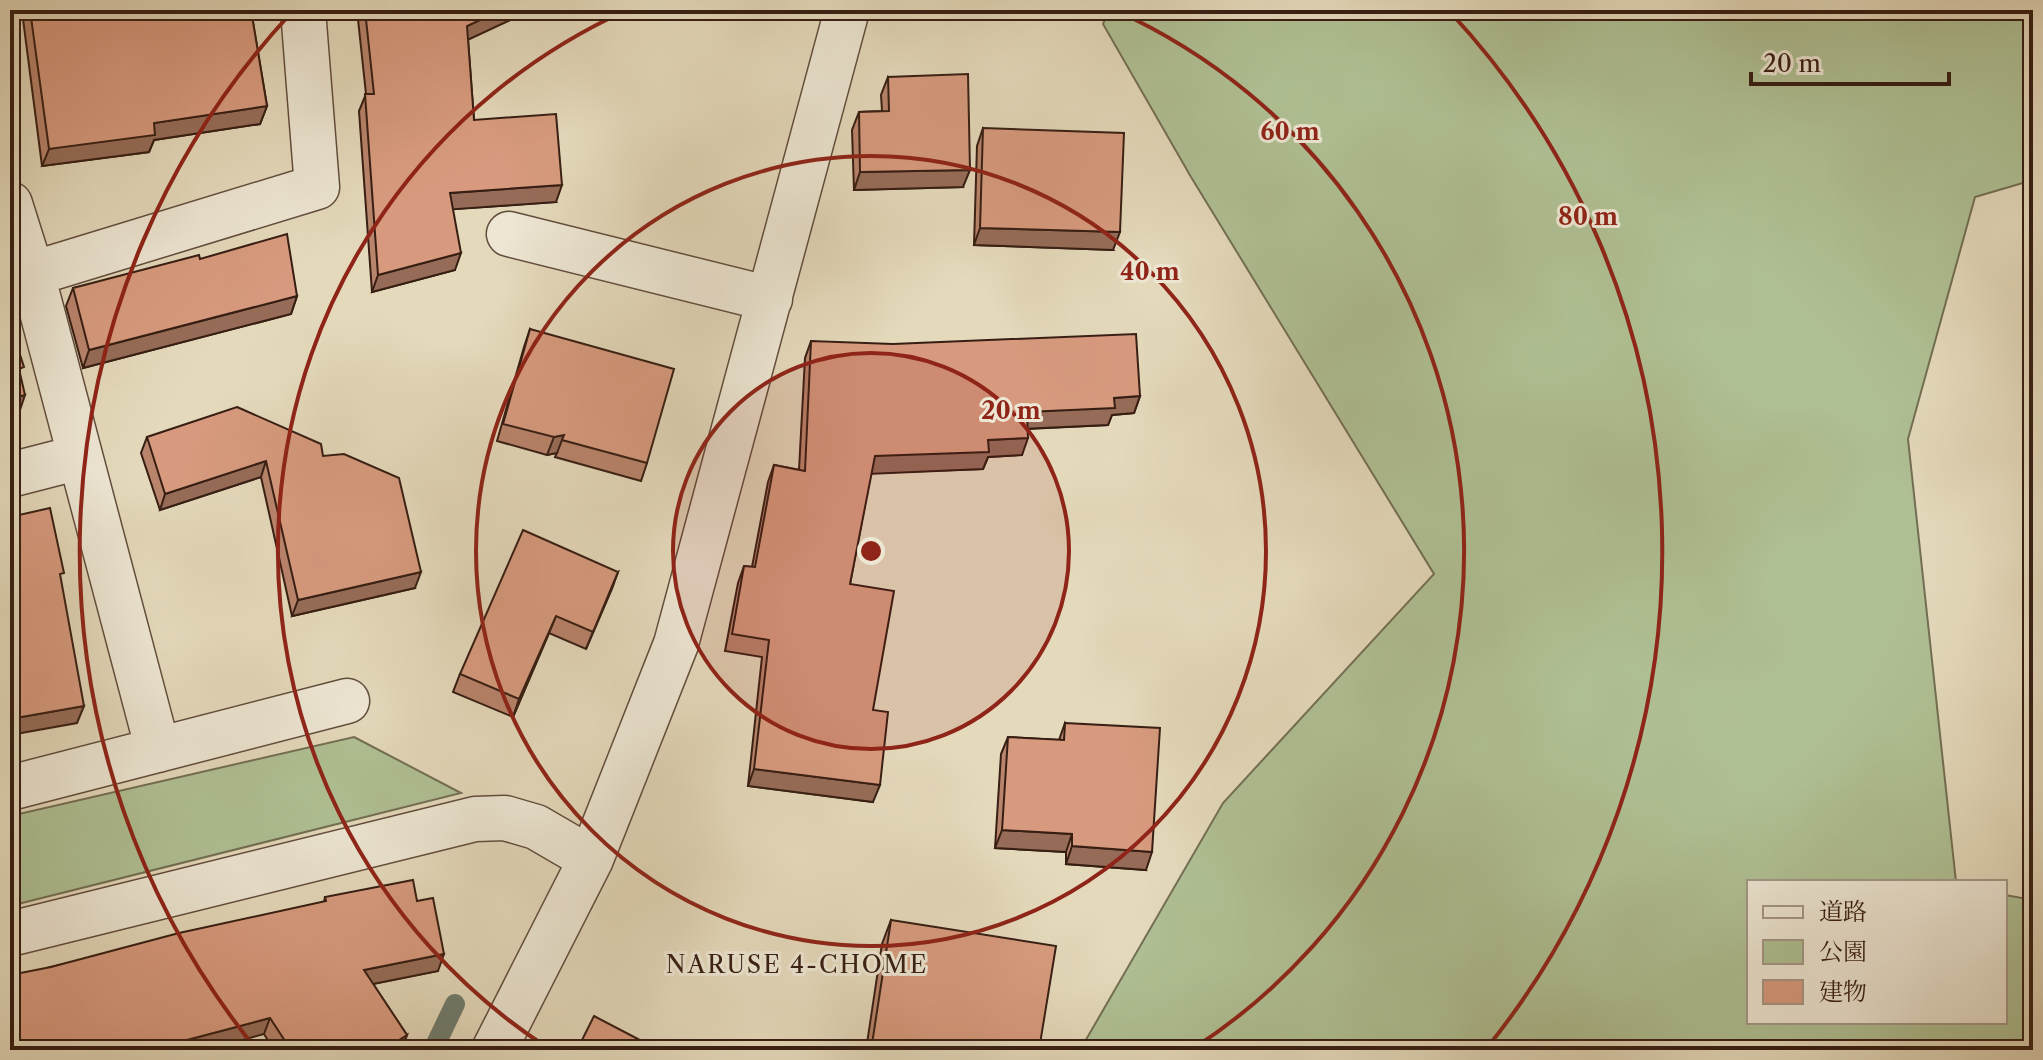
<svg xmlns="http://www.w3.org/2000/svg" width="2043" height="1060" viewBox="0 0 2043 1060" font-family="'Libre Caslon Text','Noto Serif JP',serif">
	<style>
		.green { fill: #afc094; stroke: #736f54; stroke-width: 2 }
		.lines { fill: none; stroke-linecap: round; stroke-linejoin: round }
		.stream { stroke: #707c6f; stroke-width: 20 }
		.minor-casing { stroke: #624d3d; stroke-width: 47 }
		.minor { stroke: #ede6d3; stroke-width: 44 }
		.wall { fill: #b9846c; stroke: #371e13; stroke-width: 2 }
		.shaded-wall { fill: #966c58; stroke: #371e13; stroke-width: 2 }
		.building { fill: #d79a7e; stroke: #371e13; stroke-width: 2 }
		.ring { fill: none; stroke: #8f2418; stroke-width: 4 }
		.labels { text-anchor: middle; stroke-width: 6; stroke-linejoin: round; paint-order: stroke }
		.neighbourhood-label { font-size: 24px; letter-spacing: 2px; fill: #371e13; stroke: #ede6d3 }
		.centre { fill: #8f2418; stroke: #ede6d3; stroke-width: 4 }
		.ring-label { font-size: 24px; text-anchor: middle; font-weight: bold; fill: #8f2418; stroke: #ede6d3; stroke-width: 6; stroke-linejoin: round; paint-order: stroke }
	</style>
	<rect width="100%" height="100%" fill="#e4d9bb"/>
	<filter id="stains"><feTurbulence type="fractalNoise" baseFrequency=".0025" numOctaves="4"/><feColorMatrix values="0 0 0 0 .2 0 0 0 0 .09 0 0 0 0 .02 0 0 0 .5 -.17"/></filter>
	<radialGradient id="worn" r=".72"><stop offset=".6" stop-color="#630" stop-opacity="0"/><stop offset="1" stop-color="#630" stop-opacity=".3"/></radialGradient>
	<path class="green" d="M1109,10H2033V180L1975,197L1908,439L1956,882H1749V1022H2005V895L2033,900V1050H1080L1223,803L1434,574L1191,177L1103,24Z
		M354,737L461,793L10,906V816Z"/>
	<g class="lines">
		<path class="stream" d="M433,1050L455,1004"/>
		<defs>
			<path id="minor" d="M10,204L32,274L158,750
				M509,234L770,299
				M32,274L317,187L303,10
				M10,475L80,457
				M10,788L347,701
				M10,934L475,819L505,818L536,827L591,859
				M494,1050L591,859L676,644L847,10"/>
		</defs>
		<use href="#minor" class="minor-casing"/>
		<use href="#minor" class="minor"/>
	</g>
	<path class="wall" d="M14,10H251L267,106L260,124L154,140L149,152L42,166L23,19L16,20Z
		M357,10H532L468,39L474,120L556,202L453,209L455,270L372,292L359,111L366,94Z
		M888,77L963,187L854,190L852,130L859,112L882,111L881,95Z
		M983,128L1113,250L974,245L977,146Z
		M200,259L297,296L291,314L83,368L66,306L73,288Z
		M530,329L647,463L641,481L555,457L557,453L547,455L497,441L524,347Z
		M811,341L1140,396L1134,413L1112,415L1108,425L1027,429L1022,455L988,457L983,469L871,473L850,584L873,710V802L748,786L762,657L725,651L738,583L744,566L752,567L768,482L774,465L799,470L805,358Z
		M147,437L323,456L415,588L292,616L261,477L160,510L141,453Z
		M618,572L586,649L549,633L513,717L453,692L460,674Z
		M1065,723L1146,870L1066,864V852L995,848L1001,754L1008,737L1059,740Z
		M325,897L417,901L438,971L373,984L407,1035L401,1050H274L264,1034L51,967L324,902Z
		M891,920L1039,1050H866L882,944Z"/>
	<path class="shaded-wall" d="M19,10H26L23,19L16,20Z
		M501,10H532L461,43L467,26Z
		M267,106L260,124L154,140L149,152L42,166L49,149L154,123Z
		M970,170L963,187L854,190L860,172Z
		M562,185L556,202L444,210L450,193Z
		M980,228L1120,232L1113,250L974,245Z
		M461,253L455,270L372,292L378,275Z
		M297,296L291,314L83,368L89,350Z
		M25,395L19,413L10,415V399Z
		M1140,396L1134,413L1112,415L1108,425L1021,429L1027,412L1114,398Z
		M564,435L557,453L547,455L554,437Z
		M1028,438L1022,455L988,457L983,469L868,474L875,456L988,440Z
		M266,461L261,477L160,510L165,494Z
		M421,572L415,588L292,616L298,600Z
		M618,572L612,589L586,649L593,632Z
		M556,616L549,633L513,717L519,699Z
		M84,706L77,723L10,735V719Z
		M754,769L880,785L873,802L748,786Z
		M1002,830L1072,834L1066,852L995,848Z
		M1072,846L1152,852L1146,870L1066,864Z
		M444,954L438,971L358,987L364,970Z
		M270,1018L264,1034L206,1050H149Z
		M407,1035L401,1050H383Z"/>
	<path class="building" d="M30,10H251L267,106L154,123L155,135L49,149Z
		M365,10H501L467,26L474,120L556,114L562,185L450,193L461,253L378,275L365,94H374Z
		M968,74L970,170L860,172L859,112L889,111L888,77Z
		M983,128L1124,133L1120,232L980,228Z
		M287,234L297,296L89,350L73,288L199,255L200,259Z
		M10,324L24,367L19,369L25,395L10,399Z
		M530,329L674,369L647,463L562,440L564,435L554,437L503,424Z
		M1136,334L1140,396L1114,398L1115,408L1027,412L1028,438L988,440L989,452L875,456L850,584L894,591L873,710L888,712L880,785L754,769L769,640L732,634L744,566L755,567L774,465L805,471L811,341L893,344Z
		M237,407L321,444L323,456L344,454L399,478L421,572L298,600L266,461L165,494L147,437Z
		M50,508L64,573L60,574L84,706L10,719V517Z
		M523,530L618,572L593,632L556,616L519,699L460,674Z
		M1065,723L1160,728L1152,852L1072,846V834L1002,830L1008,737L1064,740Z
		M413,880L417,901L433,898L444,954L364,970L407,1035L383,1050H291L270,1018L149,1050H10V975L51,967L179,933L326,901L325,897Z
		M891,920L1056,946L1039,1050H914L872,1044Z
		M594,1016L659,1050H577Z"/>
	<circle cx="871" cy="551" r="198" fill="#8f2418" fill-opacity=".12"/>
	<g class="ring">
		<circle cx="871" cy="551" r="198"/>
		<circle cx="871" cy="551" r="395"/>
		<path d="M548 1048A593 593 0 0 1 625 11M1117 11A593 593 0 0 1 1194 1048"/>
		<path d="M256 1049A791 791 0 0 1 292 12M1450 12A791 791 0 0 1 1486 1049"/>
	</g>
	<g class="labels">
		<g class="neighbourhood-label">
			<text x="797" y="973">NARUSE 4-CHOME</text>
		</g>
	</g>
	<circle cx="871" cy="551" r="12" class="centre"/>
	<g class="ring-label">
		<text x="1290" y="140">60 m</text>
		<text x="1588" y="225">80 m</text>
		<text x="1150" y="280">40 m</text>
		<text x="1011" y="419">20 m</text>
	</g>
	<rect width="2043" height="1060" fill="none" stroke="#e4d9bb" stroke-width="40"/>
	<rect x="12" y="12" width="2019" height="1036" fill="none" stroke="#371e13" stroke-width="4"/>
	<rect x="20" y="20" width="2003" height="1020" fill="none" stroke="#371e13" stroke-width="2"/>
	<rect x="1747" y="880" width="260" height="144" fill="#ede6d3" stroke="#a49686" stroke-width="2"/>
	<rect x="1763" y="906" width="40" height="12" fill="#ede6d3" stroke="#a49686" stroke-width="2"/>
	<text x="1819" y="920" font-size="24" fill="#371e13">道路</text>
	<rect x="1763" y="940" width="40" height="24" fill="#afc094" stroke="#a49686" stroke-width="2"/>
	<text x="1819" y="960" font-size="24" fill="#371e13">公園</text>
	<rect x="1763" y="980" width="40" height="24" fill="#d79a7e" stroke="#a49686" stroke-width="2"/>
	<text x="1819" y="1000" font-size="24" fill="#371e13">建物</text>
	<path d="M1751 72v12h198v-12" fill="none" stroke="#371e13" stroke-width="4"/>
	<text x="1763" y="72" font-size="24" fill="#371e13" stroke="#ede6d3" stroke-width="6" paint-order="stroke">20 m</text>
	<rect width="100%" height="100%" filter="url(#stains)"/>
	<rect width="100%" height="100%" fill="url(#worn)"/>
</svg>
